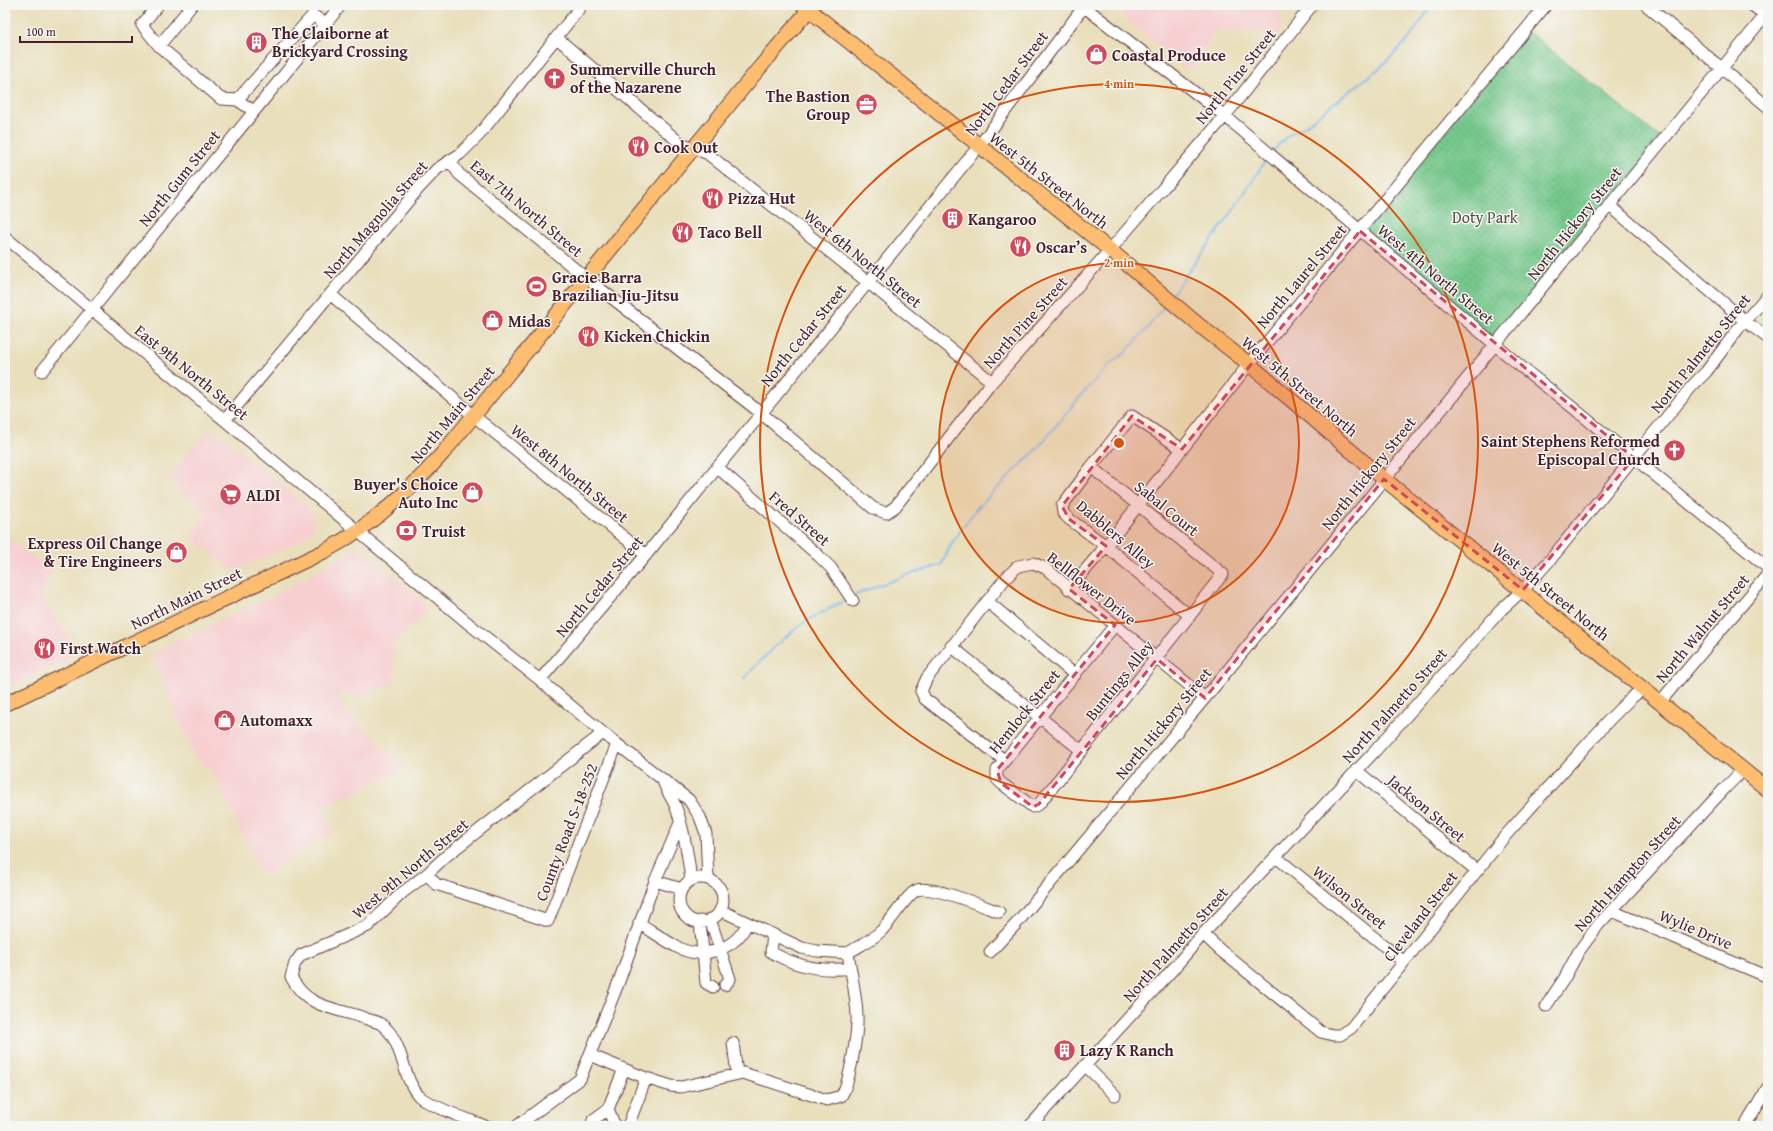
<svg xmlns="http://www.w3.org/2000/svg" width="1773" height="1131" viewBox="0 0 1773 1131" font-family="'Gentium Book Plus',serif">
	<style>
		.built { fill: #f7cfd1 }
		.park { fill: url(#park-dots); stroke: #5f735b }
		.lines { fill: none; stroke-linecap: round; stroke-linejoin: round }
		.stream { stroke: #78bbee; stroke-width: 2 }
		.minor-casing { stroke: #623c41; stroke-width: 13 }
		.major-casing { stroke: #623c41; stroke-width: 16 }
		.minor { stroke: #fff; stroke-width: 11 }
		.major { stroke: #fcbd6f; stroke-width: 14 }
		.marked { fill: #d1495b; fill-opacity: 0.2; stroke: #d1495b; stroke-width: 3; stroke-dasharray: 8 5; stroke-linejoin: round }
		.ring { fill: none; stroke: #d8530f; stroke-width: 2 }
		.labels { text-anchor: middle; stroke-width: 3; stroke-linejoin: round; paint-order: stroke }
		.poi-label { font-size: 16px; font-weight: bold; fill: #4a1f2b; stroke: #f6f6f2; text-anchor: start }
		.street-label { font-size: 16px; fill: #4a1f2b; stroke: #f6f6f2 }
		.park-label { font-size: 16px; fill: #575148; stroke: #f6f6f2 }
		.centre { fill: #d8530f; stroke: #f6f6f2; stroke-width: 2 }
		.ring-label { font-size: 12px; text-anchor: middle; font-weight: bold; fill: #d8530f; stroke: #f6f6f2; stroke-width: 3; stroke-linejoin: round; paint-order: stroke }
	</style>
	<defs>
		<pattern id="park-dots" width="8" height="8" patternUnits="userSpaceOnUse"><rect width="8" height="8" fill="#74c78b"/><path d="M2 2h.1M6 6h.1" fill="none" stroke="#66aa78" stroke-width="1.8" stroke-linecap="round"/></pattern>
	</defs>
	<rect width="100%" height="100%" fill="#f6f6f2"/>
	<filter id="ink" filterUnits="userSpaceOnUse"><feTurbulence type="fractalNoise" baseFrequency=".025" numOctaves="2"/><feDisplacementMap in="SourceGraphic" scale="8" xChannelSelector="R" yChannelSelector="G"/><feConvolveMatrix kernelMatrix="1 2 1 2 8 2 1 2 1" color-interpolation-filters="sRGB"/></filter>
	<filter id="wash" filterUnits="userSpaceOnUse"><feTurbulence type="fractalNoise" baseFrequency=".012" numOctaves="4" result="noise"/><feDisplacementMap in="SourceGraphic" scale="16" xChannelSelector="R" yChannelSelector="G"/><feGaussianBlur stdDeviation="0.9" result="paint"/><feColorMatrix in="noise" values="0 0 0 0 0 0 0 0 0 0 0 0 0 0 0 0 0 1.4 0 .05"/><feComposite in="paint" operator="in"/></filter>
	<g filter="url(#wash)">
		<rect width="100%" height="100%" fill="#e9dfbb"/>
		<path class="built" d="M1119,5H1282L1281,31L1278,33L1215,30L1203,53L1188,70L1124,18L1119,12Z
			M209,429L217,433L307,505L313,514V531L294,544L234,571L193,539V533L207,514L183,494L169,477Z
			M5,536L51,571L48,582L40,593L76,650L70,659L5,687Z
			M358,547L377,562L429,608L393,643L395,681L368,694L340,695L342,707L406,769L324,807L333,833L262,875L212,770L198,763L150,654L275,595Z"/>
		<path class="park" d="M1526,30L1663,140L1496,344L1360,231Z"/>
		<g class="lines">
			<path class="stream" d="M1273,151L1287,136L1306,125L1381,67L1408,40L1432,5
				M1171,296L1232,212L1266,160
				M855,595L904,576L941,565L953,541L977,508L1036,450L1084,392L1111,363L1125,353L1150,325L1165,305
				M744,678L774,647L803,623L847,599"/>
		</g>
	</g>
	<g filter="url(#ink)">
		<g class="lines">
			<defs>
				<path id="minor" d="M158,5L142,25L159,46L192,5
					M1082,5L1225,116L1525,370L1572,407L1768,568
					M1646,5L1768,107
					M1752,5L1765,15
					M557,38L679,142L708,154L992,382
					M159,46L221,99L237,100L254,111
					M237,100L313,15L325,24
					M450,161L459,174L586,278L761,413L873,508L886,513L895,507L992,382L1110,250L1225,116L1312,5
					M1609,205L1745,321L1768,338
					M5,237L469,624L540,680L603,733L689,800L700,817L706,834L708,879
					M330,294L474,416L646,555
					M42,371L341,5
					M225,420L419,188L437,169L460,154L479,135L582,5
					M1182,449L1132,416L1091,467L1062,506L1063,513L1069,519L1106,546L1190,616
					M717,467L819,556L831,568L853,601
					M1091,467L1223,574L1039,804L1033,807L1001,783L997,779V770L1115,625
					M1069,589L1106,546L1249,364L1546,5
					M987,601L1075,675
					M951,646L1082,751
					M540,680L646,555L979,146L1085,5
					M1660,702L1768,574
					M1004,760L925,699L921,691L927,678L1004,580L1018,566L1033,563L1045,568L1205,698
					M1356,770L1477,871
					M663,780C665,789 671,796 675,805C684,828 688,855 691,880
					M1276,857L1404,962
					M427,874L436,884L548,921L617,744
					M679 900a22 22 0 1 1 44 0a22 22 0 1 1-44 0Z
					M655,881L682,889
					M1612,911L1768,977
					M710,919L730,979L725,985
					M700,921L706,983L713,987
					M639,923C652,931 665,941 679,948C703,960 737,949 747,923
					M1203,934L1220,950L1321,1032L1333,1035H1340L1351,1028L1505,836L1610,719L1631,698L1643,689
					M773,935L771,952C795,966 822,972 850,968
					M990,952L1016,924L1205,698L1768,12
					M848,953C859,946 872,940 881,931C891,922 907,894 917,890C931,885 983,906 999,912
					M1546,1006L1564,979L1579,951L1599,924L1726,787L1744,769
					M733,1043L737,1074
					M590,1055L624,1069L608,1109L593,1120L592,1126
					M1085,1065L1115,1095
					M624,1069L646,1078L628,1126
					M646,1078L671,1086L681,1087L743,1073L827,1100L841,1096C850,1084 858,1031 857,1015C856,994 851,973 848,953L817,951L802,948L720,910
					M608,1109L615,1126
					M485,1126C470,1120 429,1106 419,1096C401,1077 404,1040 381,1024C378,1022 372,1021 367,1019C336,1007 308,1010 291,977L295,963L301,955L368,926L402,893L427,874L445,857L603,733
					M517,1126L580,1079L618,984L655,881L680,823
					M1030,1126L1174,968L1203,934L1375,751L1501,610L1523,590L1550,560L1692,386L1706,372L1738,329L1768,295
					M1745,1126L1768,1087"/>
				<path id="major" d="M803,5L1110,250L1200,326L1249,364L1384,479L1768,790
					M5,704L325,551C371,526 409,492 443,453L756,72L813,5"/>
			</defs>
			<use href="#minor" class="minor-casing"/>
			<use href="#major" class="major-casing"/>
			<use href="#minor" class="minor"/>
			<use href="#major" class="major"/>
		</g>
	</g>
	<path class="marked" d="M1360,231L1634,458L1523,590L1384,479L1205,698L1157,659L1039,804L1033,807L1001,783L997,770L1115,625L1069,589L1106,546L1069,519L1062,506L1132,416L1182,449Z"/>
	<circle cx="1119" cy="443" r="180" fill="#d8530f" fill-opacity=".12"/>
	<g class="ring">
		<circle cx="1119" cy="443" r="180"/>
		<circle cx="1119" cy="443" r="359"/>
	</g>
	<defs>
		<symbol id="building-disc" viewBox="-11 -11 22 22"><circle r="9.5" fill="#d1495b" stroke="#f6f6f2"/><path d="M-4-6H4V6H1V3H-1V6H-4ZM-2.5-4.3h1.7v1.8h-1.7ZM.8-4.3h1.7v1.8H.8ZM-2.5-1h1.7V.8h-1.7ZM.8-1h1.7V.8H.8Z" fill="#fff"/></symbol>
		<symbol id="shop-disc" viewBox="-11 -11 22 22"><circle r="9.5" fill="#d1495b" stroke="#f6f6f2"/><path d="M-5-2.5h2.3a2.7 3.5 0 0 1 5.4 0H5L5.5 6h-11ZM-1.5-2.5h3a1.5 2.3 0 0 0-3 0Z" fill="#fff"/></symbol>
		<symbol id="church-disc" viewBox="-11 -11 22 22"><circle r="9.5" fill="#d1495b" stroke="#f6f6f2"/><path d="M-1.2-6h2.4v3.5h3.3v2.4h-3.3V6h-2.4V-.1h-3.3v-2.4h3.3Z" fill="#fff"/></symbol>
		<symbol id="office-disc" viewBox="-11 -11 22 22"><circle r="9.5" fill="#d1495b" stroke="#f6f6f2"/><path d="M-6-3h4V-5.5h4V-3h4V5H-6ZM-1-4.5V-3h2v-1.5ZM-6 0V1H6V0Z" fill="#fff"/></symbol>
		<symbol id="restaurant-disc" viewBox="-11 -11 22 22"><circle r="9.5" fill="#d1495b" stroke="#f6f6f2"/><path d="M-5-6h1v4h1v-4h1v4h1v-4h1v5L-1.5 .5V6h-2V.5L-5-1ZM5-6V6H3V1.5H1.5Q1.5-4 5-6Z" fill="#fff"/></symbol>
		<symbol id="stadium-disc" viewBox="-11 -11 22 22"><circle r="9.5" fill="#d1495b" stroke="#f6f6f2"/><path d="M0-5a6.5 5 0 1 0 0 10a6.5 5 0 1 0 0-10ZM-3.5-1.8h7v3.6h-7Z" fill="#fff"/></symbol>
		<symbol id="supermarket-disc" viewBox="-11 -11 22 22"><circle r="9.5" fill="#d1495b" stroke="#f6f6f2"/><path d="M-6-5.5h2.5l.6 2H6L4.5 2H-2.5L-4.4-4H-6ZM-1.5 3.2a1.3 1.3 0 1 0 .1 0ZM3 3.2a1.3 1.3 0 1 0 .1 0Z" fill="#fff"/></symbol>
		<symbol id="bank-disc" viewBox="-11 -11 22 22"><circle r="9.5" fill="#d1495b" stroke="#f6f6f2"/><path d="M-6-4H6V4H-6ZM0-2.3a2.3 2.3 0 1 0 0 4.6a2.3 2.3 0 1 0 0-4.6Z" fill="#fff"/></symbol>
	</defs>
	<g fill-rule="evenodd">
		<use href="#building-disc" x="244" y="30" width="25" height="25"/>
		<use href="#shop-disc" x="1084" y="42" width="25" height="25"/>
		<use href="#church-disc" x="542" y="66" width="25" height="25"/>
		<use href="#office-disc" x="854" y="92" width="25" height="25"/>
		<use href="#restaurant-disc" x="626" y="134" width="25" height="25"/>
		<use href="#restaurant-disc" x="700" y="186" width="25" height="25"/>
		<use href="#building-disc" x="940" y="206" width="25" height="25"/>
		<use href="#restaurant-disc" x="670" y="220" width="25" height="25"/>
		<use href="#restaurant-disc" x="1008" y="234" width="25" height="25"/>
		<use href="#stadium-disc" x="524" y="274" width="25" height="25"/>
		<use href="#shop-disc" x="480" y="308" width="25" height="25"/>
		<use href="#restaurant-disc" x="576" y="324" width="25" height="25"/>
		<use href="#church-disc" x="1662" y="438" width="25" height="25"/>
		<use href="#shop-disc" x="460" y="480" width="25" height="25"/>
		<use href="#supermarket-disc" x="218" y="482" width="25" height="25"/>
		<use href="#bank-disc" x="394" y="518" width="25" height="25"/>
		<use href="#shop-disc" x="164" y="540" width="25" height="25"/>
		<use href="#restaurant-disc" x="32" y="636" width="25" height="25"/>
		<use href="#shop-disc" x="212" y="708" width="25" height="25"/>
		<use href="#building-disc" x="1052" y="1038" width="25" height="25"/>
	</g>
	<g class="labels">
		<g class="poi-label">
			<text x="272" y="39">The Claiborne at<tspan x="272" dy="18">Brickyard Crossing</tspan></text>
			<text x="1112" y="61">Coastal Produce</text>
			<text x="570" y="75">Summerville Church<tspan x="570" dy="18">of the Nazarene</tspan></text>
			<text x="850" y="102" text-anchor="end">The Bastion<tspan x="850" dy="18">Group</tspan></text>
			<text x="654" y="153">Cook Out</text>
			<text x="728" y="204">Pizza Hut</text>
			<text x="968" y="225">Kangaroo</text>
			<text x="698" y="238">Taco Bell</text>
			<text x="1036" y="253">Oscar’s</text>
			<text x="552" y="283">Gracie Barra<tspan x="552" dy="18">Brazilian Jiu-Jitsu</tspan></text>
			<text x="508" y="327">Midas</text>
			<text x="604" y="342">Kicken Chickin</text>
			<text x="1660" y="447" text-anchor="end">Saint Stephens Reformed<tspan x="1660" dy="18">Episcopal Church</tspan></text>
			<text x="458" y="490" text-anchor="end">Buyer's Choice<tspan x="458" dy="18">Auto Inc</tspan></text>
			<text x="246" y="501">ALDI</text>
			<text x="422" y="537">Truist</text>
			<text x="162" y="549" text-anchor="end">Express Oil Change<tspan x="162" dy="18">&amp; Tire Engineers</tspan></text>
			<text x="60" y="654">First Watch</text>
			<text x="240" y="726">Automaxx</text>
			<text x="1080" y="1056">Lazy K Ranch</text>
		</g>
		<g class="street-label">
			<text transform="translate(1235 76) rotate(-51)" y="6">North Pine Street</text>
			<text transform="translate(1006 83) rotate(-53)" y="6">North Cedar Street</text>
			<text transform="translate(179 178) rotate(-51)" y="6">North Gum Street</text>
			<text transform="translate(1049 180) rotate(38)" y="6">West 5th Street North</text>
			<text transform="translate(527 208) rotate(40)" y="6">East 7th North Street</text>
			<text transform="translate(375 219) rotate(-49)" y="6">North Magnolia Street</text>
			<text transform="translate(1574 223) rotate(-51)" y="6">North Hickory Street</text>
			<text transform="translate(863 258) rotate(39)" y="6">West 6th North Street</text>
			<text transform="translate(1436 274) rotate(40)" y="6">West 4th North Street</text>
			<text transform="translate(1301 276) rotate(-50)" y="6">North Laurel Street</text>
			<text transform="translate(1025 322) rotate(-48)" y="6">North Pine Street</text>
			<text transform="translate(803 335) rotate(-51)" y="6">North Cedar Street</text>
			<text transform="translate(1700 353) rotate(-51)" y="6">North Palmetto Street</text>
			<text transform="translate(192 372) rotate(39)" y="6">East 9th North Street</text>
			<text transform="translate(1300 386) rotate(40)" y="6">West 5th Street North</text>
			<text transform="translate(452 414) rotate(-50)" y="6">North Main Street</text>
			<text transform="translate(570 473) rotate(39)" y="6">West 8th North Street</text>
			<text transform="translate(1368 473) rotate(-51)" y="6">North Hickory Street</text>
			<text transform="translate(1167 508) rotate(39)" y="6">Sabal Court</text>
			<text transform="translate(800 518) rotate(41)" y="6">Fred Street</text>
			<text transform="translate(1116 534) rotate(40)" y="6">Dabblers Alley</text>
			<text transform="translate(599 586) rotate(-50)" y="6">North Cedar Street</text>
			<text transform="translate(1092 588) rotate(38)" y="6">Bellflower Drive</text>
			<text transform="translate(1551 591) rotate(39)" y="6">West 5th Street North</text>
			<text transform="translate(186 598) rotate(-26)" y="6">North Main Street</text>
			<text transform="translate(1702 628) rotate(-50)" y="6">North Walnut Street</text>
			<text transform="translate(1119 680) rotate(-51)" y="6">Buntings Alley</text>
			<text transform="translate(1394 705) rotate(-48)" y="6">North Palmetto Street</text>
			<text transform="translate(1024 711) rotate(-51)" y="6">Hemlock Street</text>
			<text transform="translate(1163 723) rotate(-50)" y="6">North Hickory Street</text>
			<text transform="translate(1427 808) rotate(40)" y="6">Jackson Street</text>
			<text transform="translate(566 832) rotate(-69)" y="6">County Road S-18-252</text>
			<text transform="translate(410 868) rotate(-40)" y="6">West 9th North Street</text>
			<text transform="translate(1627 873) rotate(-48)" y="6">North Hampton Street</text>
			<text transform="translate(1350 897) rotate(39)" y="6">Wilson Street</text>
			<text transform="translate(1420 916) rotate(-52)" y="6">Cleveland Street</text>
			<text transform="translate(1696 929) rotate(23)" y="6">Wylie Drive</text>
			<text transform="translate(1175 944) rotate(-48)" y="6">North Palmetto Street</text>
		</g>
		<g class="park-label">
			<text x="1485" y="223">Doty Park</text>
		</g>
	</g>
	<circle cx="1119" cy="443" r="6" class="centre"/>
	<g class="ring-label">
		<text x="1119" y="88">4 min</text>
		<text x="1119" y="267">2 min</text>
	</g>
	<rect width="1773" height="1131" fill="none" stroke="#f6f6f2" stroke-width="20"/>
	<path d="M20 36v6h112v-6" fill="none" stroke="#4a1f2b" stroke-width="2"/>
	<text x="26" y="36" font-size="12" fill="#4a1f2b" stroke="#f6f6f2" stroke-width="3" paint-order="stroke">100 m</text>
</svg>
